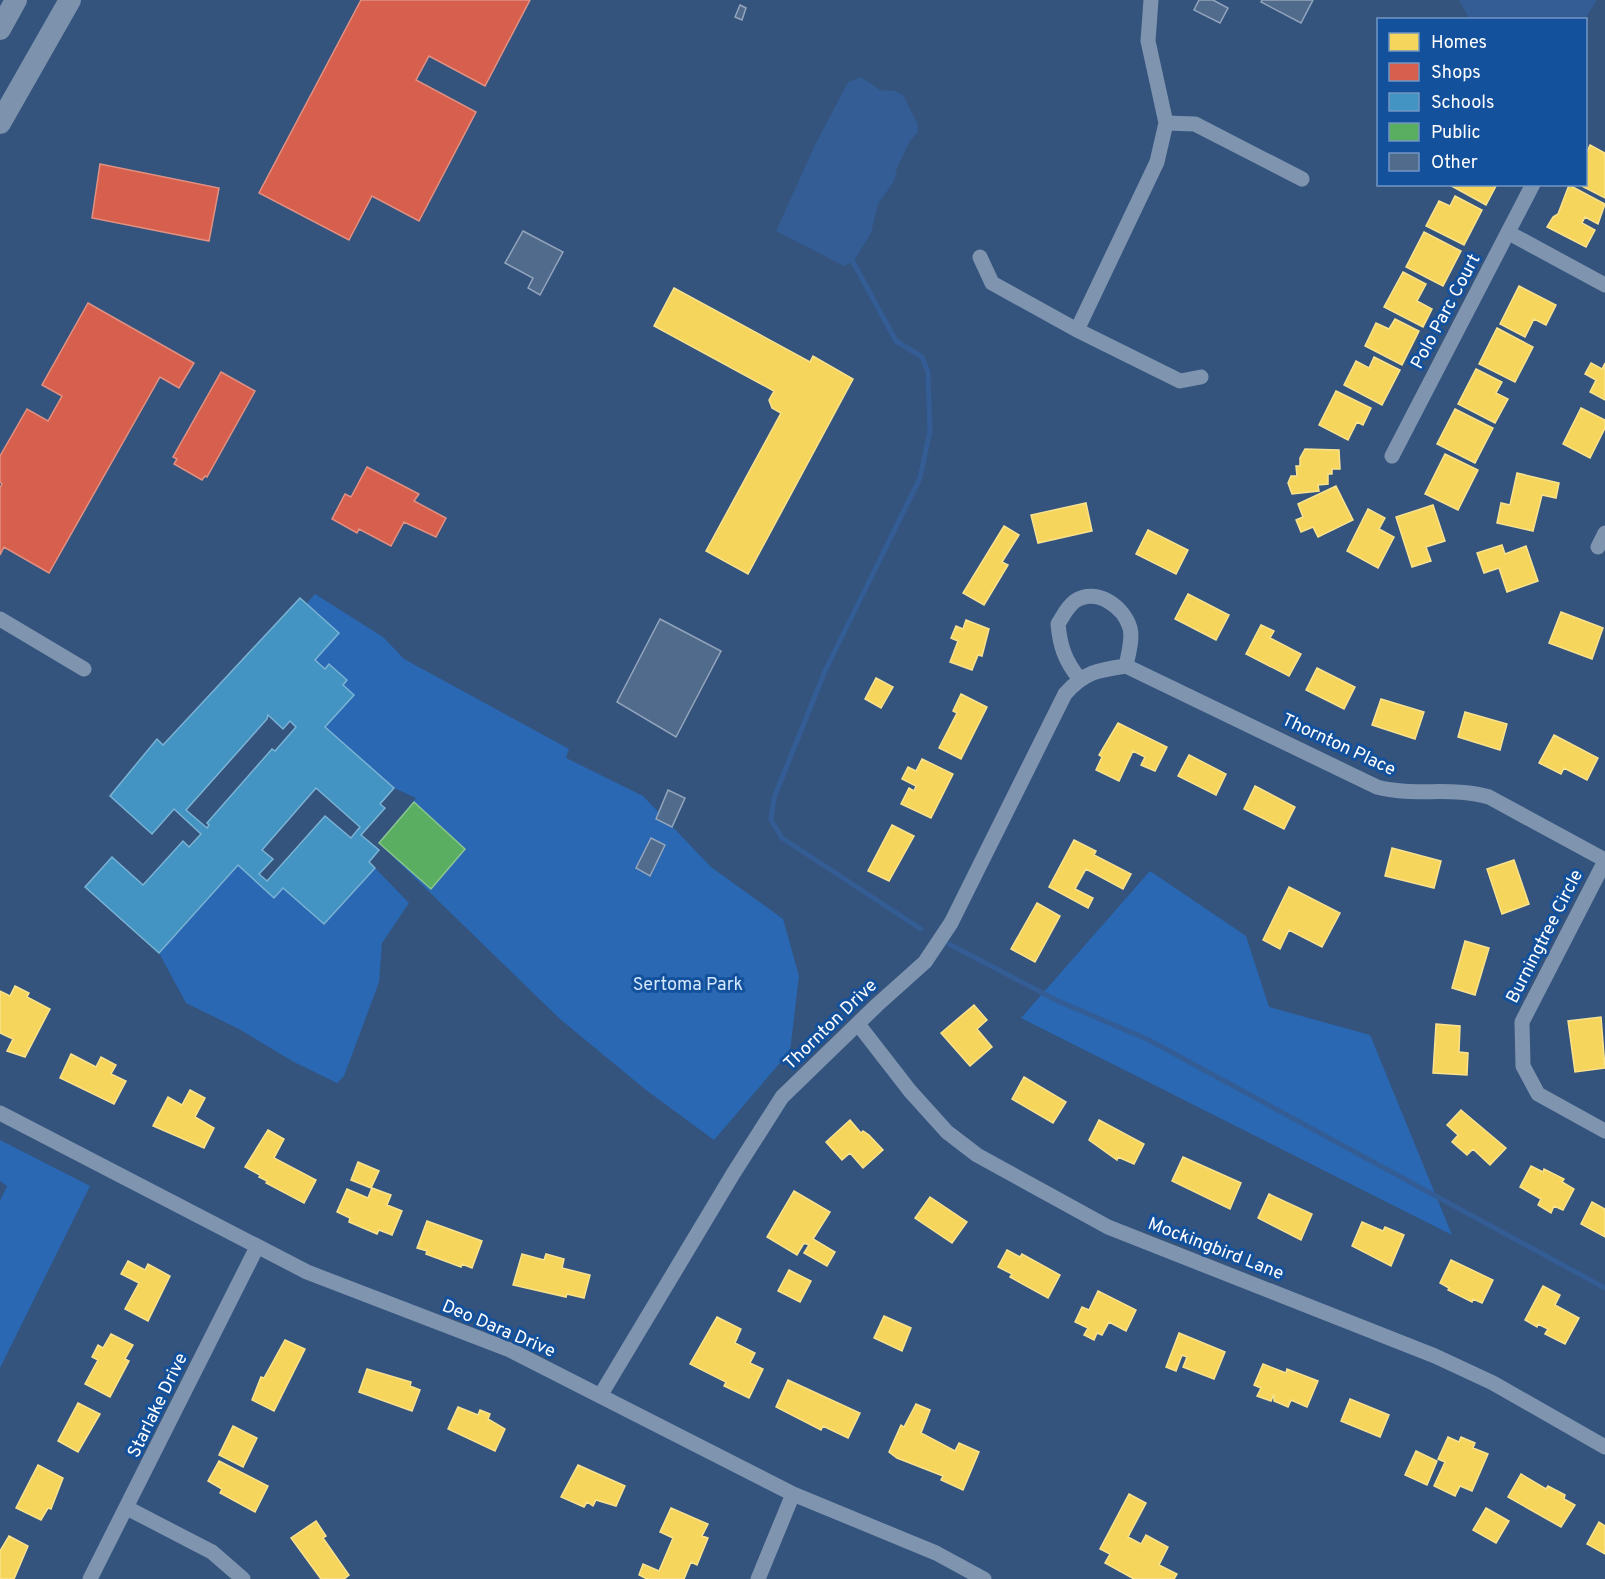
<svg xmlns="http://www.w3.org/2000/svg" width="1605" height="1579" viewBox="0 0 1605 1579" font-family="Overpass,sans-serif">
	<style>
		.green { fill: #2a68b3 }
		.water { fill: #335d94 }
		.homes { fill: #f6d55c; stroke: #f9e28d; stroke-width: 1.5 }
		.shops { fill: #d6604d; stroke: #e29082; stroke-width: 1.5 }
		.schools { fill: #4393c3; stroke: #7bb3d5; stroke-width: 1.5; fill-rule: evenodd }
		.public { fill: #5aae61; stroke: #8cc690; stroke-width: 1.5 }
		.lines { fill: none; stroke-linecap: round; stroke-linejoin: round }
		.stream { stroke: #335d94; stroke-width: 5 }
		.building { fill: #516b8c; stroke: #93a5bc; stroke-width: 1.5 }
		.street { stroke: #7f94af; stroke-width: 15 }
		.primary { stroke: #7c92ad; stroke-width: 22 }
		.labels { text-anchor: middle; stroke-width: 6; stroke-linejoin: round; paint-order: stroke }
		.street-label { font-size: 18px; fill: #fff; stroke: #14519d }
		.park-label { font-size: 18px; fill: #d3e7fd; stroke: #14519d }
	</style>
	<rect width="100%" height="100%" fill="#34547e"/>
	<path class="green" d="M315,594L383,637L404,659L569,749L566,758L643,796L711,867L783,919L799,976L790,1051L714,1140L646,1090L560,1019L379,843L416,798L394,788L325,727L354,695L343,685L347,680L330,664L325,669L315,660L306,604Z
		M238,865L274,898L283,888L323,924L375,868L409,903L382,943L379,982L344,1076L337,1083L292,1061L239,1029L186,1003L159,953Z
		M1150,871L1246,936L1269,1007L1370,1035L1452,1235L1021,1018Z
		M0,1140L90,1186L0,1368V1201L7,1186L0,1181Z"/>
	<path class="water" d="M1459,0H1597L1585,19L1470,20Z
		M861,77L880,90L895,91L903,95L917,123L918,132L910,141L897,168L894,181L878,204L871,233L853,262L844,266L776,231L815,145L848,82Z"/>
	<path class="homes" d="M1590,145L1605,153V198L1578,184H1586V154Z
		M1448,184H1497L1486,205Z
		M1569,185L1605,204L1598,224L1585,217L1582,223L1595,230L1586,247L1547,227L1553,217L1558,214Z
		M1455,196L1482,210L1464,245L1426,226L1439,201L1450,206Z
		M1424,232L1461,251L1443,286L1406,267Z
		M1403,272L1426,284L1417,301L1432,309L1423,327L1384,307Z
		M1519,286L1556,305L1546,325L1534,319L1525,337L1500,324Z
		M674,288L810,362L813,356L853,379L748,574L706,551L781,413L772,408L769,400L774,391L654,326Z
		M1395,319L1419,331L1402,365L1365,346L1376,323L1389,329Z
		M1497,328L1533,347L1515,382L1479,364Z
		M1374,357L1400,370L1382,405L1344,385L1356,361L1369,368Z
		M1591,363L1602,369L1605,363V400L1590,392L1596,380L1585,374Z
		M1476,369L1502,382L1496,393L1508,399L1495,423L1458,404Z
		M1336,391L1371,408L1363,425L1357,422L1348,440L1319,425Z
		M1581,408L1605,420V428L1590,458L1563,444Z
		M1455,409L1493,428L1475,463L1437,444Z
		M1305,449L1339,450L1340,469H1332V474H1328V484L1318,485L1319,491L1292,494L1288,483L1291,476H1297L1296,466H1300V458Z
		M1445,454L1478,470L1458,510L1425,494Z
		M1517,473L1559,483L1556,498L1542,495L1533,531L1497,523L1501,503L1510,505Z
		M1336,486L1353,520L1318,537L1313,527L1301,532L1296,520L1303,517L1298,504Z
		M1086,503L1092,531L1038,543L1031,515Z
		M1433,505L1445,541L1426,547L1431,561L1412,567L1396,517Z
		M1368,509L1385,518L1379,529L1394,537L1378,568L1347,551Z
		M1004,526L1019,535L1002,562L1008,565L984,605L963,593Z
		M1148,530L1188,550L1176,574L1136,554Z
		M1502,545L1505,554L1526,546L1538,581L1507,592L1499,568L1484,573L1477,553Z
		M1188,594L1229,615L1216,640L1175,619Z
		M1561,612L1603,628L1592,659L1549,643Z
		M966,620L989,629L982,656L978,655L972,670L950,662L958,641L951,638L956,626L963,629Z
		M1261,625L1274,631L1270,638L1301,654L1289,676L1246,654Z
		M1317,668L1355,687L1344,709L1306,690Z
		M876,678L893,687L881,708L865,699Z
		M961,694L987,707L961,759L939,748L957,713L953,711Z
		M1381,699L1424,712L1415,739L1372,725Z
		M1465,712L1507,724L1500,750L1458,737Z
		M1118,723L1167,747L1155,771L1141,765L1145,757L1133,751L1119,781L1096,770L1102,757L1099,755Z
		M1554,735L1598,758L1587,780L1564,768L1561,774L1539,763Z
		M1189,755L1226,774L1216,795L1178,776Z
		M922,759L953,774L931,818L901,804L909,788L914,791L916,786L902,779L908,767L916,771Z
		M1255,786L1295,807L1284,829L1244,809Z
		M892,825L914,836L889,881L868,871Z
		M1074,840L1096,851L1094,855L1131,874L1123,889L1086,869L1075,889L1093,898L1088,908L1049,887Z
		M1392,848L1441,861L1434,888L1385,876Z
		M1514,860L1529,904L1502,914L1487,869Z
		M1289,887L1340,913L1322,947L1289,930L1280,949L1263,940Z
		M1037,903L1060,916L1035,962L1011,949Z
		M1465,941L1489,948L1475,995L1452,988Z
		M15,986L29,993L27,997L50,1009L25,1057L7,1051L13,1039L0,1033V991L10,996Z
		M974,1005L987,1020L977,1029L992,1047L970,1066L941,1033Z
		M1601,1017L1605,1068L1575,1072L1568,1021Z
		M1436,1024L1460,1026L1459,1052L1468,1053L1467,1075L1433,1073Z
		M71,1054L96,1067L101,1057L116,1065L111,1074L126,1081L114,1104L60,1078Z
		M1024,1077L1066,1102L1053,1123L1012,1099Z
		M190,1090L205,1098L195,1117L214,1128L204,1148L153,1126L168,1097L182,1105Z
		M1461,1110L1506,1148L1490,1165L1473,1149L1467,1155L1452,1142L1458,1135L1447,1125Z
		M850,1120L861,1133L863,1131L869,1135L883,1150L863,1168L850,1153L842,1160L826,1142Z
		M1099,1120L1144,1144L1134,1164L1118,1157L1117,1160L1089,1140Z
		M268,1130L284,1139L274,1158L316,1180L304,1203L266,1183L267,1181L259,1177L260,1175L245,1167Z
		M1183,1157L1241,1183L1230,1209L1172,1181Z
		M358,1162L379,1171L371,1188L351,1180Z
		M1531,1166L1543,1172L1544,1169L1564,1179L1562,1182L1574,1189L1563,1210L1554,1206L1551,1213L1538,1205L1541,1199L1520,1187Z
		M372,1188L391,1195L387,1205L402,1211L392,1235L379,1230L377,1234L349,1222L350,1218L337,1212L347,1189L368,1198Z
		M794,1191L830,1212L813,1239L835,1252L827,1266L804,1253L809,1245L804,1243L797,1255L767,1237Z
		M1269,1194L1312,1214L1301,1240L1258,1218Z
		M930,1197L967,1222L952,1243L915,1218Z
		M1592,1202L1605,1209V1237L1581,1224Z
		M427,1221L482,1241L472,1268L462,1264L461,1267L426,1254L427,1251L417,1248Z
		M1362,1222L1383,1231L1385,1227L1404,1235L1391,1266L1352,1246Z
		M1007,1250L1020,1257L1022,1254L1060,1275L1048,1298L1010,1277L1012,1274L998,1267Z
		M522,1254L544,1260L546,1254L564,1259L562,1268L590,1275L584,1298L567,1294L566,1297L513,1285Z
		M1451,1260L1493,1280L1482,1303L1473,1299L1472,1302L1448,1290L1449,1288L1440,1283Z
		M128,1261L145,1270L148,1264L170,1276L148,1321L125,1309L139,1283L121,1274Z
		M789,1270L811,1281L800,1302L778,1291Z
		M1543,1286L1560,1295L1555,1305L1579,1318L1565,1344L1545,1334L1548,1329L1538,1324L1537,1327L1525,1320Z
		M1098,1291L1136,1310L1126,1331L1109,1322L1102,1335L1097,1333L1094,1340L1084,1335L1088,1328L1075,1322L1082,1307L1089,1310Z
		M884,1316L911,1328L902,1351L874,1338Z
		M717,1317L741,1329L735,1343L755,1353L750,1363L763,1369L749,1398L724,1386L726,1382L690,1364Z
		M1179,1333L1225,1352L1214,1379L1183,1367L1187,1357L1182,1355L1176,1371L1166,1367Z
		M111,1334L133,1345L125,1359L129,1361L110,1397L85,1384L98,1360L92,1357L98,1345L103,1348Z
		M285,1340L305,1349L274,1411L252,1400L261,1377L264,1378Z
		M1263,1364L1286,1373L1287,1369L1318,1381L1307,1407L1291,1400L1288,1407L1274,1401V1394L1271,1401L1257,1396L1261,1388L1254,1385Z
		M367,1369L411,1382L410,1386L420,1390L412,1411L359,1392Z
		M788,1380L860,1413L848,1438L823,1426L821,1430L776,1407Z
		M1350,1399L1389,1415L1380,1437L1341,1421Z
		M78,1403L100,1414L78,1452L58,1441Z
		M916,1404L930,1410L921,1433L955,1451L959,1443L979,1452L963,1490L941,1480L943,1476L897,1458L889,1452L901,1425L904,1427Z
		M458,1407L478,1415L480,1410L490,1414L488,1419L505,1429L495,1451L448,1429Z
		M233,1426L257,1438L243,1467L219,1455Z
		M1448,1437L1459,1442L1461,1437L1475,1443L1473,1448L1488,1454L1472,1491L1460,1486L1455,1496L1434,1486L1445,1462L1438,1459Z
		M1416,1451L1437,1461L1427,1485L1405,1475Z
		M219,1461L268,1486L255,1512L220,1493L222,1489L208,1481Z
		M38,1465L63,1478L51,1509L48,1508L41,1520L16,1508Z
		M578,1465L625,1486L616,1506L596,1500L593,1506L587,1502L584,1507L561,1497Z
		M1521,1474L1546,1489L1548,1486L1565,1495L1564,1499L1575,1505L1561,1527L1508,1497Z
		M1129,1494L1146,1503L1128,1537L1141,1544L1146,1535L1168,1547L1159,1565L1177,1574L1174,1579H1134L1105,1563L1110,1554L1100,1549Z
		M671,1508L708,1524L702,1536L708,1538L697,1565L691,1562L684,1579H647L639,1575L643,1564L659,1571L673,1538L660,1532Z
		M1486,1508L1509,1521L1496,1543L1473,1530Z
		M316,1521L326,1536L323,1538L349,1575L344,1579H321L291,1538Z
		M1599,1522L1605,1526V1554L1587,1544Z
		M9,1536L28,1546L14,1579H0V1551Z"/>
	<path class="shops" d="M361,0H530L485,86L429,56L416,80L476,112L419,221L372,196L349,240L259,193Z
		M100,164L219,188L209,241L92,218Z
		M88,303L194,363L179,388L160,377L49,573L4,547L0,555V488L2,484L0,482V456L27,409L48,421L62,396L42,385Z
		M221,372L255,391L207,477L205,476L202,480L174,464L177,459L173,457Z
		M367,467L419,494L414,501L446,518L436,537L404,522L391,546L359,529L357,533L332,519L345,494L351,497Z"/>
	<path class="schools" d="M300,598L339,633L315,660L325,669L329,664L347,680L343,685L354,695L325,727L394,788L380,804L385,808L361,835L379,850L369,862L375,868L324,924L283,888L274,898L238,865L159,953L85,887L112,857L143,885L183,841L189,847L201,834L174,809L152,834L110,796L157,739L163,745ZM268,715L283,729L290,721L296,727L275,751L272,749L207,823L209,825L207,828L186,810L267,719ZM316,788L360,827L351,838L325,816L267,881L259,874L273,859L262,850Z"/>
	<path class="public" d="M414,802L465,849L431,889L379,843Z"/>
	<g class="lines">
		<path class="stream" d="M853,262L896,341L922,357L928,372L930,431L920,478L825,671L774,798L771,820L782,838L921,929
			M949,944L1058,1001L1149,1040L1605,1288"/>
	</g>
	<path class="building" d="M1199,0H1213L1228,8L1220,23L1194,10Z
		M1262,0H1313L1301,23L1261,2Z
		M740,5L746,8L742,20L735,17Z
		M523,231L563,252L540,295L528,288L533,278L505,263Z
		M660,619L721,651L676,737L617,702Z
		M668,790L685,798L672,827L656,819Z
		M651,838L665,845L650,876L636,868Z"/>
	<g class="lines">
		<path class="street" d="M1166,123L1195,124L1302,179
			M1509,233L1605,285
			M980,257L992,283L1077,330L1180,381L1201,377
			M1077,330L1157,162L1166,123L1148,41L1151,0
			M1392,456L1533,184
			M1598,547L1605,533
			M0,619L84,669
			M1079,678C1065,661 1060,646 1058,624C1063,616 1067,607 1075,601C1097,587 1124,607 1130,628C1133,639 1128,655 1126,666
			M1605,861L1522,1022L1523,1066L1538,1094L1605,1131
			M858,1024L910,1091L947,1132L977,1155L1108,1227L1435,1356L1493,1383L1605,1447
			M0,1113L307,1272L510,1350L793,1494L936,1553L984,1579
			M600,1396L733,1174L782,1097L877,1005L925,962L951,923L1065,694C1084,672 1098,670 1126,666L1377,787C1414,797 1453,786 1489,797L1605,860
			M127,1508L212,1552L243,1579
			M90,1579L257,1247
			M758,1579L793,1494"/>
		<path class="primary" d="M0,29L16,0
			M0,123L70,0"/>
	</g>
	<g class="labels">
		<g class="street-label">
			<text transform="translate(1445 311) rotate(-62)" y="6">Polo Parc Court</text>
			<text transform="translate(1339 744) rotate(25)" y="6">Thornton Place</text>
			<text transform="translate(1544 936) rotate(-63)" y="6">Burningtree Circle</text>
			<text transform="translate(830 1024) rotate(-44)" y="6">Thornton Drive</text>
			<text transform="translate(1216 1248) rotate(21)" y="6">Mockingbird Lane</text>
			<text transform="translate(499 1328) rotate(23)" y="6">Deo Dara Drive</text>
			<text transform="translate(157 1405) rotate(-64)" y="6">Starlake Drive</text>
		</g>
		<g class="park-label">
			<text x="688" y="990">Sertoma Park</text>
		</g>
	</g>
	<rect x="1377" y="18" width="210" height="168" fill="#14519d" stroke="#7297c4" stroke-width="1.5"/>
	<rect x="1389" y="33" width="30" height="18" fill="#f6d55c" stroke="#7297c4" stroke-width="1.5"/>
	<text x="1431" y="48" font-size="18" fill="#ffffff">Homes</text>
	<rect x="1389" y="63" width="30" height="18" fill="#d6604d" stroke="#7297c4" stroke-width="1.5"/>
	<text x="1431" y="78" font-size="18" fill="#ffffff">Shops</text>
	<rect x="1389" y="93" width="30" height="18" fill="#4393c3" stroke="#7297c4" stroke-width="1.5"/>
	<text x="1431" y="108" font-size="18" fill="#ffffff">Schools</text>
	<rect x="1389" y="123" width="30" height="18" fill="#5aae61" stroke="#7297c4" stroke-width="1.5"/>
	<text x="1431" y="138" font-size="18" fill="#ffffff">Public</text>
	<rect x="1389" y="153" width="30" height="18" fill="#516b8c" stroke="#7297c4" stroke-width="1.5"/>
	<text x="1431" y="168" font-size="18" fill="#ffffff">Other</text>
</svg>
